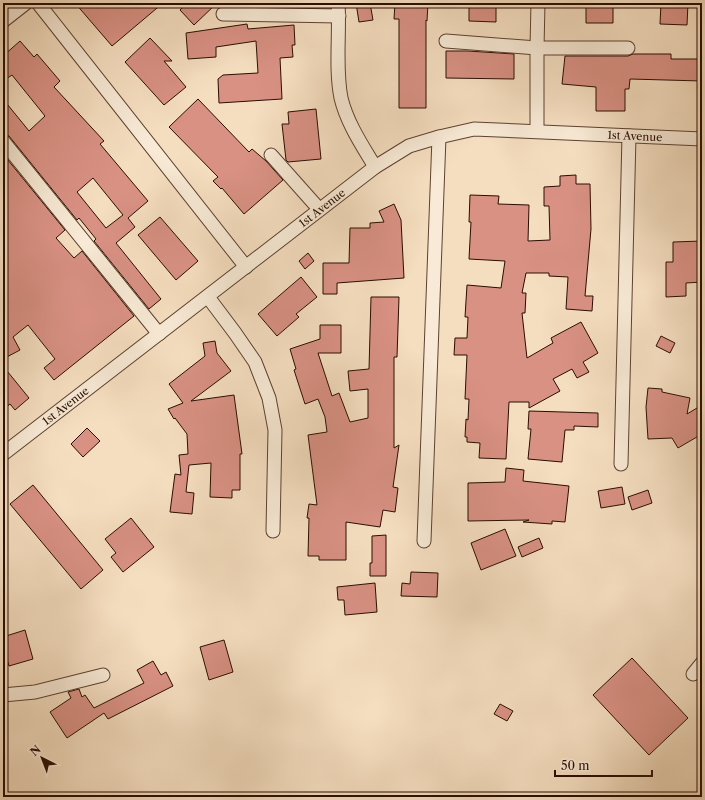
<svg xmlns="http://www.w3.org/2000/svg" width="705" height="800" viewBox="0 0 705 800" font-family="'Libre Caslon Text',serif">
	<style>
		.building { fill: #d99184; stroke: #2a0d00; fill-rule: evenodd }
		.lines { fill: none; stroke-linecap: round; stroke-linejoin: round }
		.minor-casing { stroke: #5d4130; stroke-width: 15 }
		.minor { stroke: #f8ead6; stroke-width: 13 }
		.labels { text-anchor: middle; stroke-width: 3; stroke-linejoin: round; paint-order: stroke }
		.street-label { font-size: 11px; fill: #2a0d00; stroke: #f8ead6 }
	</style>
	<rect width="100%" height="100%" fill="#f5dec0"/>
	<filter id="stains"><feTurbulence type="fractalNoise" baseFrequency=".005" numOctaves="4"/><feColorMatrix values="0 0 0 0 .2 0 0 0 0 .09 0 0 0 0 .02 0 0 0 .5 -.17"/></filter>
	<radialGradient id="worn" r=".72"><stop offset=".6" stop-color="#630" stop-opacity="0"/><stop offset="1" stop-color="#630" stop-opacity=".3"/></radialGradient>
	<path class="building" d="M75,3H163L112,46Z
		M187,3H217L194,25L180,10Z
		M356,3H370L373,20L359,22Z
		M395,3H428L427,21L426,20V108H399V19H394Z
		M469,3H496V22L469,21Z
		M586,3H613V23H586Z
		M661,3H688L687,25L660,24Z
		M247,24L248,29L294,25L295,45H292L293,57L280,58L282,99L219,103L218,79L223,75L258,73L256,41L216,47V57L188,59L186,33Z
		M150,38L172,61H164L186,87L164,105L125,62Z
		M20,41L34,57L37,54L60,81L54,87L104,141L100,144L148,201L128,218L135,227L116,243L161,299L149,309L94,241L96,239L79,218L77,220L9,136L3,133V99L29,131L45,116L12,75L3,81V56ZM93,178L123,215L106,228L77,192Z
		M446,51H468L514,54V79L446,78Z
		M633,54H671V59H702V81L630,79L629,89H625V111H596V87L562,84L565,56H628Z
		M198,99L249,152L252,149L266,161L283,180L244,214L222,188L221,189L213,181L218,177L169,127Z
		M316,109L321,159L288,162L286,160L282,124H289L288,112Z
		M3,154L65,230L56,238L74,258L82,251L134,316L54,380L44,368L55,359L28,325L13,337L20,350L3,359Z
		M576,175V184H590L591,229L585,296H593L592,311L566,309L568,277L549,276V273H526L522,293H526L525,313H522L527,358L553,343L551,338L581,322L598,353L583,362L589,372L577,378L572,369L553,379L560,391L529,408V402H509L506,459L479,458L480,443L467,442V437H465L466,419L468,420L469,399H465L467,355H454L455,338H467L468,317H465L467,285L501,288L505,261L469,259L471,222H469L470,195L499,196L498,204L529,205L528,241L550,240L549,206H544V187L560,186V176Z
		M394,204L401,220L404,278L337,283V294H323V263H349L350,228H370V223L384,222L379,211Z
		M160,217L198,261L176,280L138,235Z
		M702,241V282L686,283V296L666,297V262H673V242Z
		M308,253L314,261L305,269L299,261Z
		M301,277L317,297L296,314L299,317L277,336L258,314Z
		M371,297H399L397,357H394V448L399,445L393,487L398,488L395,512L383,510L380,527L346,522V560H319V556H308L309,518H307L309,504L317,505L308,435L327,432L325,417L318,399L305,404L294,370L296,369L290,349L320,339V325H341V353H318L332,396L339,393L350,422L368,418V389L350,391L348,371L369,369Z
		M661,336L675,343L670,353L656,346Z
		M215,341L217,353L231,371L191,401L234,395L242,454H240V490H232V498L210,497L211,463L189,465L186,492L194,493L192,514L170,512L175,474L181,475L179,455L188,454L187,434L175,418L174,419L168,409L183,403L169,384L205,356L203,343Z
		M3,366L29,398L15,410L10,404L3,410Z
		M648,388L662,389V392L690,398L687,414L702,405V434L678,448L672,438L648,439L646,407Z
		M529,411L598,413V427L574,426V430H565L562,462L528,459L531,429H528Z
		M87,428L100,441L83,457L71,444Z
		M506,468L524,470L523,481L569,486L565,522L552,521V524L523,522L529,520L468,521V483L505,482Z
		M33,485L103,570L81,589L10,504Z
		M622,487L625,504L601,508L598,491Z
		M648,490L652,503L632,510L628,497Z
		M131,518L154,547L123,572L111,557L116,553L105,539Z
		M505,529L516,556L481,570L471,543Z
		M386,535V576H370V563H372V536Z
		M539,538L543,548L522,557L518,547Z
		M411,572L438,573L437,597L401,596L402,583L410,584Z
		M375,583L377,612L345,615L344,600H338L337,587Z
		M25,630L33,659L9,666L3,645V637Z
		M224,640L233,672L209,680L200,647Z
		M632,658L688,718L649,755L593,695Z
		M153,661L161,675L166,672L173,686L108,719L104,713L67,738L50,712L71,698L68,692L79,689L82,697L85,695L94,708L144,683L137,670Z
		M500,704L513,711L507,721L494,714Z"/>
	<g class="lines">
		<defs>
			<g id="minor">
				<path d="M38,3L246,267"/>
				<path d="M338,3C340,34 335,68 341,98C347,123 362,145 375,167"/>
				<path d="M223,14L339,16"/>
				<path d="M3,21L26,3"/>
				<path d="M446,41L537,48H628"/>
				<path d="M537,131V48L538,3"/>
				<path d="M3,141L159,334"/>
				<path d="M271,155L319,209"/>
				<path d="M208,297L235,333L255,362L269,398L275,430L273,531"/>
				<path id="s1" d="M3,454L375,167L409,146L439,137L474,129L702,139"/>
				<path d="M621,464L629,136"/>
				<path d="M424,541L439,137"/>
				<path d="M693,674L702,663"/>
				<path d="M3,695L35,692L103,675"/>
			</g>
		</defs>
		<use href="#minor" class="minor-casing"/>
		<use href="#minor" class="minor"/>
	</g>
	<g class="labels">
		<g class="street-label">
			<text dy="4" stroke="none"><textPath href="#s1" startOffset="738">1st Avenue</textPath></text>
			<text dy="4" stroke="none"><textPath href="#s1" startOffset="403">1st Avenue</textPath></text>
			<text dy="4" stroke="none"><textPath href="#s1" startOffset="79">1st Avenue</textPath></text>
		</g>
	</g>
	<rect width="705" height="800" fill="none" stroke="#f5dec0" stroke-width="16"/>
	<rect x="4" y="4" width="697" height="792" fill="none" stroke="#2a0d00" stroke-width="2"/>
	<rect x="8" y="8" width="689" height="784" fill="none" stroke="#2a0d00"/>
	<g transform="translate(42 758) rotate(318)" stroke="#f8ead6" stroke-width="3" paint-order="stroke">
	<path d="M0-3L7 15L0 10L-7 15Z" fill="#2a0d00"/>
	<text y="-6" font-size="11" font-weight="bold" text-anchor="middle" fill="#2a0d00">N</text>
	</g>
	<path d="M555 770v6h97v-6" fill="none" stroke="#2a0d00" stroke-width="2"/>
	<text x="561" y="770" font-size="12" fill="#2a0d00" stroke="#f8ead6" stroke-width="3" paint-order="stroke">50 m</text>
	<rect width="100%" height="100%" filter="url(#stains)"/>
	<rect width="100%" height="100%" fill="url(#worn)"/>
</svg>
